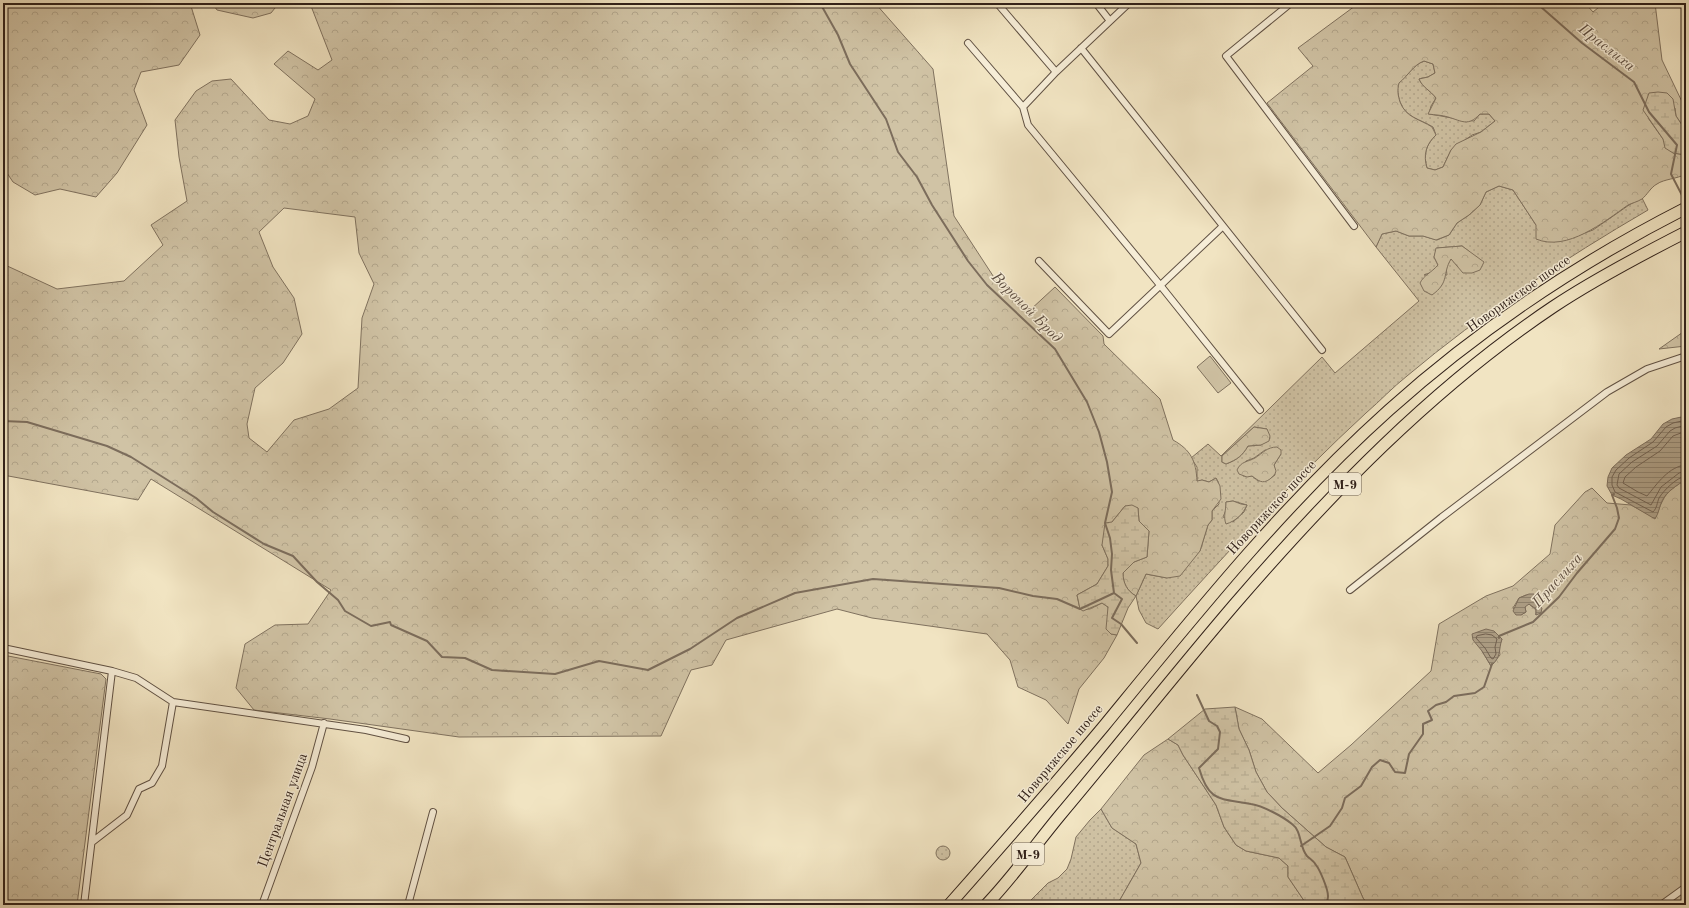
<svg xmlns="http://www.w3.org/2000/svg" width="1689" height="908" viewBox="0 0 1689 908" font-family="'Old Standard TT',serif">
	<style>
		.green { fill: url(#green-dots); stroke: #80725f; fill-rule: evenodd }
		.forest { fill: url(#forest-crowns); stroke: #80725f; fill-rule: evenodd }
		.wetland { fill: url(#wetland-marsh); stroke: #80725f }
		.pitch { fill: #d0c3a5; stroke: #80725f }
		.water { fill: url(#water-rules); stroke: #7c6d5c }
		.lines { fill: none; stroke-linecap: round; stroke-linejoin: round }
		.shore { stroke: #706051; stroke-width: 1 }
		.stream { stroke: #7c6d5c; stroke-width: 2 }
		.minor-casing { stroke: #605143; stroke-width: 8 }
		.motorway-casing { stroke: #302019; stroke-width: 13 }
		.minor { stroke: #f6edd7; stroke-width: 6 }
		.motorway { stroke: #f1e4c2; stroke-width: 11 }
		.labels { text-anchor: middle; stroke-width: 3; stroke-linejoin: round; paint-order: stroke }
		.shield { fill: #f6edd7; stroke: #6b5e52; stroke-width: 1 }
		.shield-label { font-size: 13px; font-weight: bold; fill: #302019 }
		.street-label { font-size: 14px; fill: #302019; stroke: #f6edd7 }
		.water-label { font-size: 15px; font-style: italic; fill: #5c4d40; stroke: #f6edd7 }
	</style>
	<defs>
		<pattern id="green-dots" width="8" height="8" patternUnits="userSpaceOnUse"><rect width="8" height="8" fill="#d0c3a5"/><path d="M2 2h.1M6 6h.1" fill="none" stroke="#b3a78d" stroke-width="1.8" stroke-linecap="round"/></pattern>
		<pattern id="forest-crowns" width="20" height="18" patternUnits="userSpaceOnUse"><rect width="20" height="18" fill="#d0c3a5"/><path d="M2 6a3 3 0 1 1 6 0M12 15a3 3 0 1 1 6 0" fill="none" stroke="#b3a78d"/></pattern>
		<pattern id="wetland-marsh" width="20" height="14" patternUnits="userSpaceOnUse"><rect width="20" height="14" fill="#d0c3a5"/><path d="M1 5h8M5 5V1M11 12h8M15 12V8" fill="none" stroke="#b3a78d"/></pattern>
		<pattern id="water-rules" width="6" height="5" patternUnits="userSpaceOnUse"><rect width="6" height="5" fill="#afa189"/><path d="M0 2.5h6" fill="none" stroke="#8f836f"/></pattern>
	</defs>
	<rect width="100%" height="100%" fill="#f1e4c2"/>
	<filter id="stains"><feTurbulence type="fractalNoise" baseFrequency=".005" numOctaves="4"/><feColorMatrix values="0 0 0 0 .2 0 0 0 0 .09 0 0 0 0 .02 0 0 0 .5 -.17"/></filter>
	<radialGradient id="worn" r=".72"><stop offset=".6" stop-color="#630" stop-opacity="0"/><stop offset="1" stop-color="#630" stop-opacity=".3"/></radialGradient>
	<path class="green" d="M1424,61L1433,64L1435,73L1428,77L1419,79C1423,88 1430,90 1436,98L1431,106L1429,114C1444,116 1458,120 1474,121L1480,114H1489L1495,121L1481,132L1472,135L1451,150L1443,167L1435,170L1427,168C1423,155 1426,144 1436,135L1433,127C1420,119 1406,118 1400,102C1398,95 1397,91 1398,83C1408,76 1413,65 1424,61Z
		M1499,186L1513,190L1536,225L1579,235L1593,230L1629,205L1642,198L1648,210C1564,259 1482,313 1407,376C1393,387 1380,401 1366,413C1292,481 1225,555 1158,629L1146,623L1139,610L1136,596L1146,574L1167,578L1200,551L1208,525L1212,520V511L1219,504L1218,482L1216,478L1209,482L1202,480L1197,482V467L1191,458L1208,444L1221,456L1322,357L1335,373L1419,301L1376,247L1382,234L1396,231L1409,236H1423L1437,240L1449,235L1457,223L1469,215L1480,205L1486,192ZM1462,246L1470,252L1457,265L1451,259L1446,267L1447,275H1424L1432,272L1438,265L1434,257L1437,248ZM1254,427L1267,429L1261,445L1248,446C1242,456 1237,460 1226,464L1222,462V456ZM1265,450L1281,454L1274,465L1275,475L1271,478L1258,481L1252,476H1243L1246,461L1254,458ZM1233,501L1247,505L1244,512L1233,522L1223,517L1226,510V502Z
		M1101,809L1112,828L1136,844L1141,863L1117,905H1042L1031,900L1048,883L1058,878L1067,869L1071,859L1076,837L1090,820Z
		M936 853a7 7 0 1 1 14 0a7 7 0 1 1-14 0Z"/>
	<path class="forest" d="M3,3H190L200,35L179,65L141,72L134,90L147,125L117,173L96,197L60,189L35,195L13,182L3,167Z
		M212,3H279L271,13L253,18L217,10Z
		M308,3H875L933,69L954,216L999,285L1029,311L1055,287L1103,336L1104,344L1160,399L1173,440C1191,450 1196,461 1197,481L1202,480L1209,482L1216,478L1220,486L1221,499L1212,511V520L1208,525L1200,551L1180,576L1167,578L1146,574L1136,596C1127,591 1123,583 1123,573L1134,562L1147,557L1149,531L1139,521L1138,508L1125,506L1112,522L1102,545L1108,559V566L1097,584L1077,595L1080,609H1090L1102,603L1108,607L1111,634L1117,635L1104,658L1079,689L1068,724L1046,700L1018,687L1010,660L987,634L872,618L837,609L726,640L712,665L691,670L661,736L459,737L330,719L254,710L236,688L245,644L275,625L308,624L331,590L151,479L138,500L3,475V264L57,289L124,281L163,245L151,225L187,201L179,157L175,120L196,91L212,81L231,79L269,120L290,124L308,116L315,99L274,64L288,51L318,70L332,60L311,6ZM284,208L355,217L359,253L374,284L362,318L358,388L329,409L294,420L267,452L249,438L247,424L255,388L283,363L302,334L294,298L273,267L259,232Z
		M1359,3H1585L1593,12L1604,3H1655L1662,60L1686,110V131L1676,116L1675,108L1648,118L1673,153L1686,155V174C1677,179 1664,179 1657,184C1651,187 1647,195 1642,199C1637,202 1632,203 1628,205C1604,222 1567,252 1536,239V225L1513,190L1499,186L1486,192L1480,205L1469,215L1457,223L1449,235L1436,240L1423,236H1409L1396,231L1382,234L1376,247L1267,103L1313,66L1298,48ZM1424,61L1433,64L1435,73L1428,77L1419,79C1423,88 1430,90 1436,98L1428,114C1435,115 1442,115 1448,117C1462,121 1468,127 1480,114H1489L1495,121L1481,132L1456,144L1451,150L1443,167L1435,170L1427,168C1423,155 1426,144 1436,135L1432,127C1420,119 1406,118 1400,102C1398,95 1397,91 1399,83C1408,76 1413,65 1424,61Z
		M1462,246L1484,262L1480,270L1472,273H1463L1451,259C1442,274 1450,282 1432,295L1424,291L1420,283C1424,275 1431,273 1438,265L1434,257L1436,248Z
		M1686,330V346L1659,349Z
		M1254,427L1267,429L1270,436L1269,441L1261,445L1248,446C1242,456 1238,459 1226,464L1222,462V456Z
		M1277,447L1281,450V454L1274,465L1276,471C1275,475 1273,476 1270,479C1262,485 1258,480 1252,476L1247,477L1239,474L1237,470C1241,461 1248,462 1255,458C1263,453 1267,447 1277,447Z
		M1684,480H1686V905H1368L1363,898L1345,857L1326,847L1282,808L1267,792L1256,772L1249,750L1239,729L1235,707L1262,719L1318,773L1351,745L1431,671L1439,624L1486,596L1513,586L1550,554L1555,525L1585,492L1592,488L1607,503L1631,505L1655,518C1659,511 1659,507 1663,500C1667,491 1677,486 1684,480ZM1526,595L1536,597L1538,605L1536,615V610L1529,604L1526,605L1525,607L1526,612L1521,615L1513,608L1519,598ZM1502,639L1499,647L1500,655L1491,666L1482,651Z
		M1233,501L1241,504L1247,505C1243,514 1236,521 1226,524C1223,516 1226,511 1226,502Z
		M3,655L101,674L106,679L77,905H3Z
		M1168,739L1178,745L1183,755L1216,805L1224,827L1236,845L1246,851L1279,858L1288,866V877L1307,905H1117L1141,863L1136,844L1112,828L1101,809L1144,755Z"/>
	<path class="wetland" d="M1658,92L1667,93L1673,99L1676,116L1686,131V155L1673,153L1665,148L1663,139L1643,110L1649,93Z
		M1132,505L1138,508L1139,521L1149,531L1147,557L1134,562L1123,573C1123,583 1127,591 1136,596L1128,608L1117,635L1111,634L1106,629L1108,607L1102,603L1083,611L1080,609L1077,595L1097,584L1108,566V559L1102,545L1105,523L1112,522L1125,506Z
		M1235,707L1239,729L1249,750L1256,772L1267,792L1282,808L1326,847L1345,857L1363,898L1368,905H1307L1288,877V866L1279,858L1246,851L1236,845L1224,827L1216,805L1183,755L1178,745L1168,739L1205,709Z"/>
	<path class="pitch" d="M1210,356L1231,383L1218,393L1197,367Z"/>
	<path class="water" d="M1686,416V480C1678,484 1666,492 1662,501C1659,507 1659,513 1655,519L1621,499L1612,495L1607,486L1608,477L1612,468L1626,455L1651,439L1663,424L1672,419Z
		M1529,594H1534L1538,605L1542,608L1541,613L1536,615V609L1529,604L1525,607L1526,612L1521,615H1516L1513,611L1519,598Z
		M1486,629L1494,631L1502,639C1498,651 1502,656 1491,666L1482,651L1473,640L1472,634Z"/>
	<g class="lines">
		<path class="shore" d="M1686,420L1673,423L1666,427L1653,442L1629,458L1616,470L1612,477V485L1615,492L1653,512C1657,508 1657,503 1659,498C1664,490 1677,477 1686,476
			M1686,425L1675,428L1670,431L1657,446L1632,462L1619,474L1617,485L1619,488L1651,505L1661,487L1679,473L1686,471
			M1686,431L1673,436L1660,451L1636,467L1625,477L1623,483L1638,492L1647,496C1657,484 1669,466 1686,465
			M1486,634L1492,635L1497,639L1495,647L1496,654L1493,659L1491,658L1485,648L1476,638L1477,636Z"/>
		<path class="stream" d="M820,3L838,35L850,64L886,119L898,152L917,177L932,205L968,261L987,285L1055,349L1087,402L1099,432L1107,462L1112,492L1105,523L1110,538L1112,554L1111,570L1114,593L1122,599L1112,618L1121,624L1137,643
			M1533,3L1541,7L1582,43L1634,82L1649,112L1677,145L1671,174L1686,203
			M3,421L27,422L107,446L131,457L196,498L213,512L264,544L293,556L317,582L338,600L345,611L371,626L390,622L391,625L427,641L442,657L465,658L492,670L555,674L599,661L648,670L690,649L737,618L795,593L873,579L999,588L1033,596L1057,599L1080,609L1114,593
			M1499,638V636L1533,622L1559,597L1577,573L1615,529L1619,518L1617,508L1612,495L1614,494
			M1197,695L1209,721L1217,726L1220,732L1218,749L1199,768C1209,803 1220,798 1251,804C1263,806 1282,816 1292,824C1302,831 1299,847 1307,856C1310,859 1314,861 1316,865C1320,870 1328,889 1328,896C1328,899 1327,902 1326,905
			M1301,846L1330,826L1342,808L1345,798L1361,786L1372,767L1380,760L1389,763L1395,772L1405,773L1409,754L1423,734V724L1432,720L1428,711L1436,705L1446,702L1454,696L1475,693L1484,687L1492,664"/>
		<defs>
			<path id="minor" d="M997,3L1056,72
				M1096,3L1110,21
				M1129,3L1056,72L1023,107L1028,125L1160,285L1260,410
				M1291,3L1226,56L1354,226
				M968,43L1023,107
				M1081,48L1322,350
				M1039,261L1109,334L1222,227
				M1350,590L1442,517L1607,392L1647,369L1686,356
				M3,648L112,671
				M92,842L127,815L139,789L152,783L162,766L173,702
				M84,905L112,671L136,678L173,702L366,730L406,739
				M262,905L312,767L324,723
				M408,905L433,812
				M1661,905L1686,887"/>
			<path id="motorway" d="M949,905C1001,846 1053,787 1104,726C1195,615 1282,506 1389,410C1478,330 1580,262 1686,208
				M986,905C1013,877 1036,844 1061,814C1119,745 1175,674 1234,605C1329,495 1432,388 1553,307C1595,279 1641,255 1686,232"/>
		</defs>
		<use href="#minor" class="minor-casing"/>
		<use href="#motorway" class="motorway-casing"/>
		<use href="#minor" class="minor"/>
		<use href="#motorway" class="motorway"/>
	</g>
	<g class="labels">
		<g class="shield">
			<rect x="1329" y="473" width="32" height="22" rx="3"/>
			<rect x="1012" y="843" width="32" height="22" rx="3"/>
		</g>
		<g class="shield-label">
			<text x="1345" y="489">М-9</text>
			<text x="1028" y="859">М-9</text>
		</g>
		<g class="street-label">
			<text transform="translate(1518 293) rotate(-35)" y="5">Новорижское шоссе</text>
			<text transform="translate(1271 507) rotate(-47)" y="5">Новорижское шоссе</text>
			<text transform="translate(1060 753) rotate(-50)" y="5">Новорижское шоссе</text>
			<text transform="translate(282 810) rotate(-70)" y="5">Центральная улица</text>
		</g>
		<g class="water-label">
			<text transform="translate(1607 47) rotate(38)" y="5">Праслиха</text>
			<text transform="translate(1027 307) rotate(45)" y="5">Вороной Брод</text>
			<text transform="translate(1557 580) rotate(-48)" y="5">Праслиха</text>
		</g>
	</g>
	<rect width="1689" height="908" fill="none" stroke="#f1e4c2" stroke-width="16"/>
	<rect x="4" y="4" width="1681" height="900" fill="none" stroke="#302019" stroke-width="2"/>
	<rect x="8" y="8" width="1673" height="892" fill="none" stroke="#302019"/>
	<rect width="100%" height="100%" filter="url(#stains)"/>
	<rect width="100%" height="100%" fill="url(#worn)"/>
</svg>
